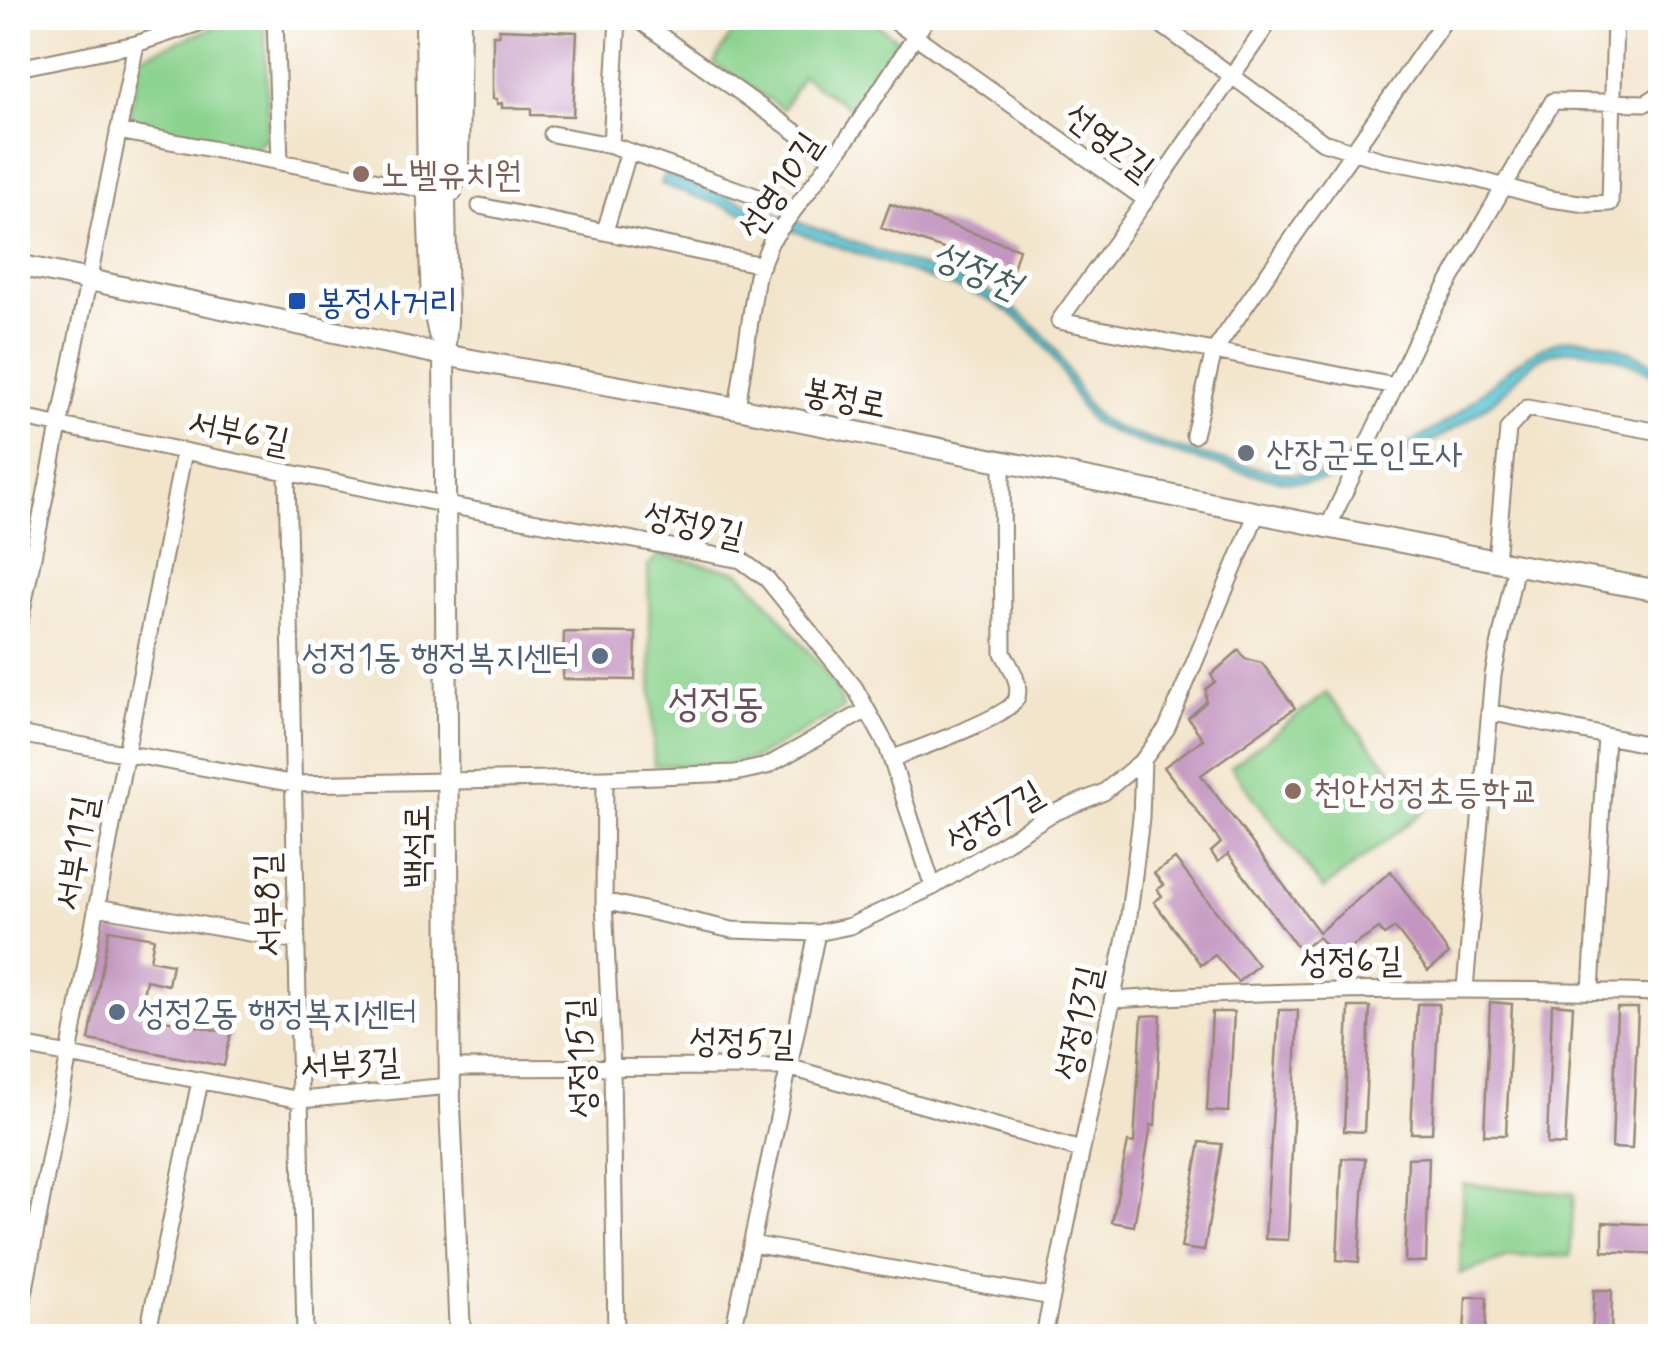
<svg xmlns="http://www.w3.org/2000/svg" width="1678" height="1354" viewBox="0 0 1678 1354" font-family="Mynerve,'Poor Story',sans-serif">
	<style>
		.green { fill: #8ad28d; stroke: #627e56; stroke-width: 2.5 }
		.water { fill: #57c3d1; stroke: #497678; stroke-width: 2.5 }
		.building { fill: #c395c0 }
		.lines { fill: none; stroke-linecap: round; stroke-linejoin: round }
		.street-casing { stroke: #968875; stroke-width: 19 }
		.secondary-casing { stroke: #968875; stroke-width: 24 }
		.street { stroke: #fff; stroke-width: 15 }
		.secondary { stroke: #fff; stroke-width: 20 }
		.education-dot { fill: #8d6e63; stroke: #fff; stroke-width: 4 }
		.transit-dot { fill: #1a4fb4; stroke: #fff; stroke-width: 4 }
		.worship-dot { fill: #6b7280; stroke: #fff; stroke-width: 4 }
		.service-dot { fill: #5c6f8a; stroke: #fff; stroke-width: 4 }
		.labels { text-anchor: middle; stroke-width: 10; stroke-linejoin: round; paint-order: stroke }
		.street-label { font-size: 35px; fill: #3b2a1e; stroke: #fff }
		.education-label { font-size: 35px; fill: #785e54; stroke: #fff; text-anchor: start }
		.transit-label { font-size: 35px; fill: #164399; stroke: #fff; text-anchor: start }
		.worship-label { font-size: 35px; fill: #5b616d; stroke: #fff; text-anchor: start }
		.service-label { font-size: 35px; fill: #4e5e75; stroke: #fff; text-anchor: end }
		.water-label { font-size: 38px; font-style: italic; fill: #45605d; stroke: #fff }
		.quarter-label { font-size: 40px; fill: #6b4f57; stroke: #fff }
	</style>
	<rect width="100%" height="100%" fill="#fff"/>
	<filter id="ink" filterUnits="userSpaceOnUse"><feTurbulence type="fractalNoise" baseFrequency=".01" numOctaves="2"/><feDisplacementMap in="SourceGraphic" scale="20" xChannelSelector="R" yChannelSelector="G"/><feConvolveMatrix kernelMatrix="1 2 1 2 8 2 1 2 1" color-interpolation-filters="sRGB"/></filter>
	<filter id="wash" filterUnits="userSpaceOnUse"><feTurbulence type="fractalNoise" baseFrequency=".0048" numOctaves="4" result="noise"/><feDisplacementMap in="SourceGraphic" scale="40" xChannelSelector="R" yChannelSelector="G"/><feGaussianBlur stdDeviation="2.25" result="paint"/><feColorMatrix in="noise" values="0 0 0 0 0 0 0 0 0 0 0 0 0 0 0 0 0 1.4 0 .05"/><feComposite in="paint" operator="in"/></filter>
	<g filter="url(#wash)">
		<rect width="100%" height="100%" fill="#f2e5cc"/>
		<path class="green" d="M238,18H258L265,24L268,137L254,149L135,125L130,115L139,57Z
			M741,18H868L898,40L852,110L802,76L783,109L714,63Z
			M659,554L739,572L758,590L823,669L838,691L843,709L755,758L719,766L654,765L648,566Z
			M1326,693L1426,810L1323,889L1231,767Z
			M1463,1184L1574,1194L1570,1256L1509,1257L1460,1274Z"/>
		<path class="water" d="M665,174L983,289C1012,305 1039,325 1057,352C1073,375 1084,413 1110,425C1143,441 1281,479 1315,475C1359,471 1419,442 1454,416C1489,390 1526,342 1573,339C1602,337 1633,353 1658,366L1660,379C1629,360 1591,343 1553,353C1531,358 1516,381 1500,395C1450,438 1354,489 1287,481C1256,477 1110,439 1092,421C1078,407 1070,386 1060,369C1043,338 1016,313 984,298L661,184Z"/>
		<g id="blocks">
			<path class="building" d="M499,29L577,32L573,116L531,115V108H502V103L497,104V99H493V35H499Z
				M890,204L1019,249L1012,272L881,228Z
				M564,632L636,633L635,680L563,679Z
				M1239,650L1245,659L1262,663L1295,708L1201,775L1319,932L1391,871L1449,954L1428,971L1395,928L1384,935L1379,929L1336,957L1318,937L1300,951L1228,854L1218,862L1211,852L1221,843L1164,767L1203,739L1188,718L1206,702V689L1215,682L1211,675Z
				M1175,859L1258,965L1238,982L1215,955L1201,965L1154,902L1162,896L1157,889L1163,885L1154,873Z
				M109,930L154,938L150,960L172,964L168,985L146,980L139,1015L231,1033L224,1066L89,1040Z
				M1490,1002L1512,1004L1506,1135H1484Z
				M1417,1004H1439L1432,1133H1411Z
				M1552,1004L1573,1006L1565,1145L1547,1144Z
				M1349,1007H1370L1364,1132L1344,1131Z
				M1617,1008H1638L1632,1149L1612,1148Z
				M1279,1010H1298L1288,1240L1265,1239Z
				M1212,1012H1234L1229,1112L1207,1111Z
				M1161,1015L1155,1126L1151,1125L1134,1226L1112,1222L1128,1142L1134,1143L1142,1016Z
				M1200,1142L1222,1144L1204,1251L1181,1248Z
				M1429,1157L1426,1262H1405L1408,1158Z
				M1342,1158L1365,1159L1359,1262L1337,1260Z
				M1603,1222L1660,1225V1254L1603,1251Z
				M1594,1290H1612L1611,1336H1592Z
				M1466,1297H1487L1485,1336H1464Z"/>
		</g>
	</g>
	<g filter="url(#ink)">
		<use href="#blocks" fill-opacity="0" stroke="#968875" stroke-width="2.5"/>
		<g class="lines">
			<defs>
				<path id="street" d="M275,18L280,162
					M636,18L832,158
					M890,18L1146,200L1059,321L1395,386
					M1152,18L1323,142L1382,160L1454,173L1550,199L1587,204L1610,203L1615,18
					M18,68L136,44L214,18
					M118,131L421,189
					M552,134L611,145L792,209
					M611,145L618,18
					M1146,200L1272,18
					M480,206L762,265
					M605,231L629,151
					M737,408L757,275L771,241L853,131L927,18
					M18,417L447,505L741,560L767,579L855,688L887,746L933,887
					M1194,435L1214,351L1446,18
					M287,472L305,1336
					M1328,527L1419,335L1553,101L1646,103L1660,94
					M1496,561L1508,429L1527,408L1660,432
					M18,631L136,44
					M1489,712L1660,747
					M18,734L295,784L605,778L735,773L767,766L867,710
					M891,759C913,750 1012,717 1017,697C1021,682 1010,666 1003,653L1002,462
					M605,778L604,901L612,1068L616,1336
					M604,901L732,930L817,933L850,926L933,887L1051,814L1104,792L1143,760L1167,728L1257,513
					M96,907L297,941
					M1465,988L1493,675L1516,565
					M1591,991L1606,736
					M1112,1000C1295,988 1477,988 1660,993
					M18,1045L300,1100L450,1086
					M450,1068L788,1067L1081,1150
					M751,1244L1052,1297
					M18,1326C74,1035 126,742 184,451
					M147,1336L200,1081
					M732,1336L817,933
					M1044,1336L1128,923L1141,818L1143,760"/>
				<path id="secondary" d="M426,18L428,200L432,302L439,334
					M442,18L447,321L444,355L450,1106L460,1336
					M451,192L458,164L460,18
					M18,265L444,355L737,408L1496,561L1660,591"/>
			</defs>
			<use href="#street" class="street-casing"/>
			<use href="#secondary" class="secondary-casing"/>
			<use href="#street" class="street"/>
			<use href="#secondary" class="secondary"/>
		</g>
	</g>
	<g class="education-dot">
		<circle cx="361" cy="174" r="10"/>
		<circle cx="1293" cy="791" r="10"/>
	</g>
	<rect class="transit-dot" x="287" y="291" width="20" height="20" rx="5"/>
	<circle class="worship-dot" cx="1246" cy="453" r="10"/>
	<g class="service-dot">
		<circle cx="600" cy="656" r="10"/>
		<circle cx="117" cy="1012" r="10"/>
	</g>
	<g class="labels">
		<g class="street-label">
			<text transform="translate(1110 141) rotate(38)" y="12">선영2길</text>
			<text transform="translate(779 185) rotate(-56)" y="12">선영10길</text>
			<text transform="translate(845 397) rotate(11)" y="12">봉정로</text>
			<text transform="translate(239 431) rotate(12)" y="12">서부6길</text>
			<text transform="translate(694 524) rotate(13)" y="12">성정9길</text>
			<text transform="translate(994 816) rotate(-31)" y="12">성정7길</text>
			<text transform="translate(416 846) rotate(-90)" y="12">백석로</text>
			<text transform="translate(75 853) rotate(-80)" y="12">서부11길</text>
			<text transform="translate(267 905) rotate(-91)" y="12">서부8길</text>
			<text transform="translate(1351 960) rotate(-1)" y="12">성정6길</text>
			<text transform="translate(1077 1023) rotate(-78)" y="12">성정13길</text>
			<text transform="translate(742 1041) rotate(2)" y="12">성정5길</text>
			<text transform="translate(580 1058) rotate(-92)" y="12">성정15길</text>
			<text transform="translate(350 1063) rotate(-3)" y="12">서부3길</text>
		</g>
		<g class="education-label">
			<text x="381" y="186">노벨유치원</text>
			<text x="1313" y="803">천안성정초등학교</text>
		</g>
		<g class="transit-label">
			<text x="317" y="313">봉정사거리</text>
		</g>
		<g class="worship-label">
			<text x="1266" y="465">산장군도인도사</text>
		</g>
		<g class="service-label">
			<text x="580" y="668">성정1동 행정복지센터</text>
			<text x="137" y="1024" text-anchor="start">성정2동 행정복지센터</text>
		</g>
		<g class="water-label">
			<text transform="translate(977 269) rotate(24)" y="13">성정천</text>
		</g>
		<g class="quarter-label">
			<text x="716" y="716">성정동</text>
		</g>
	</g>
	<rect width="1678" height="1354" fill="none" stroke="#fff" stroke-width="60"/>
</svg>
